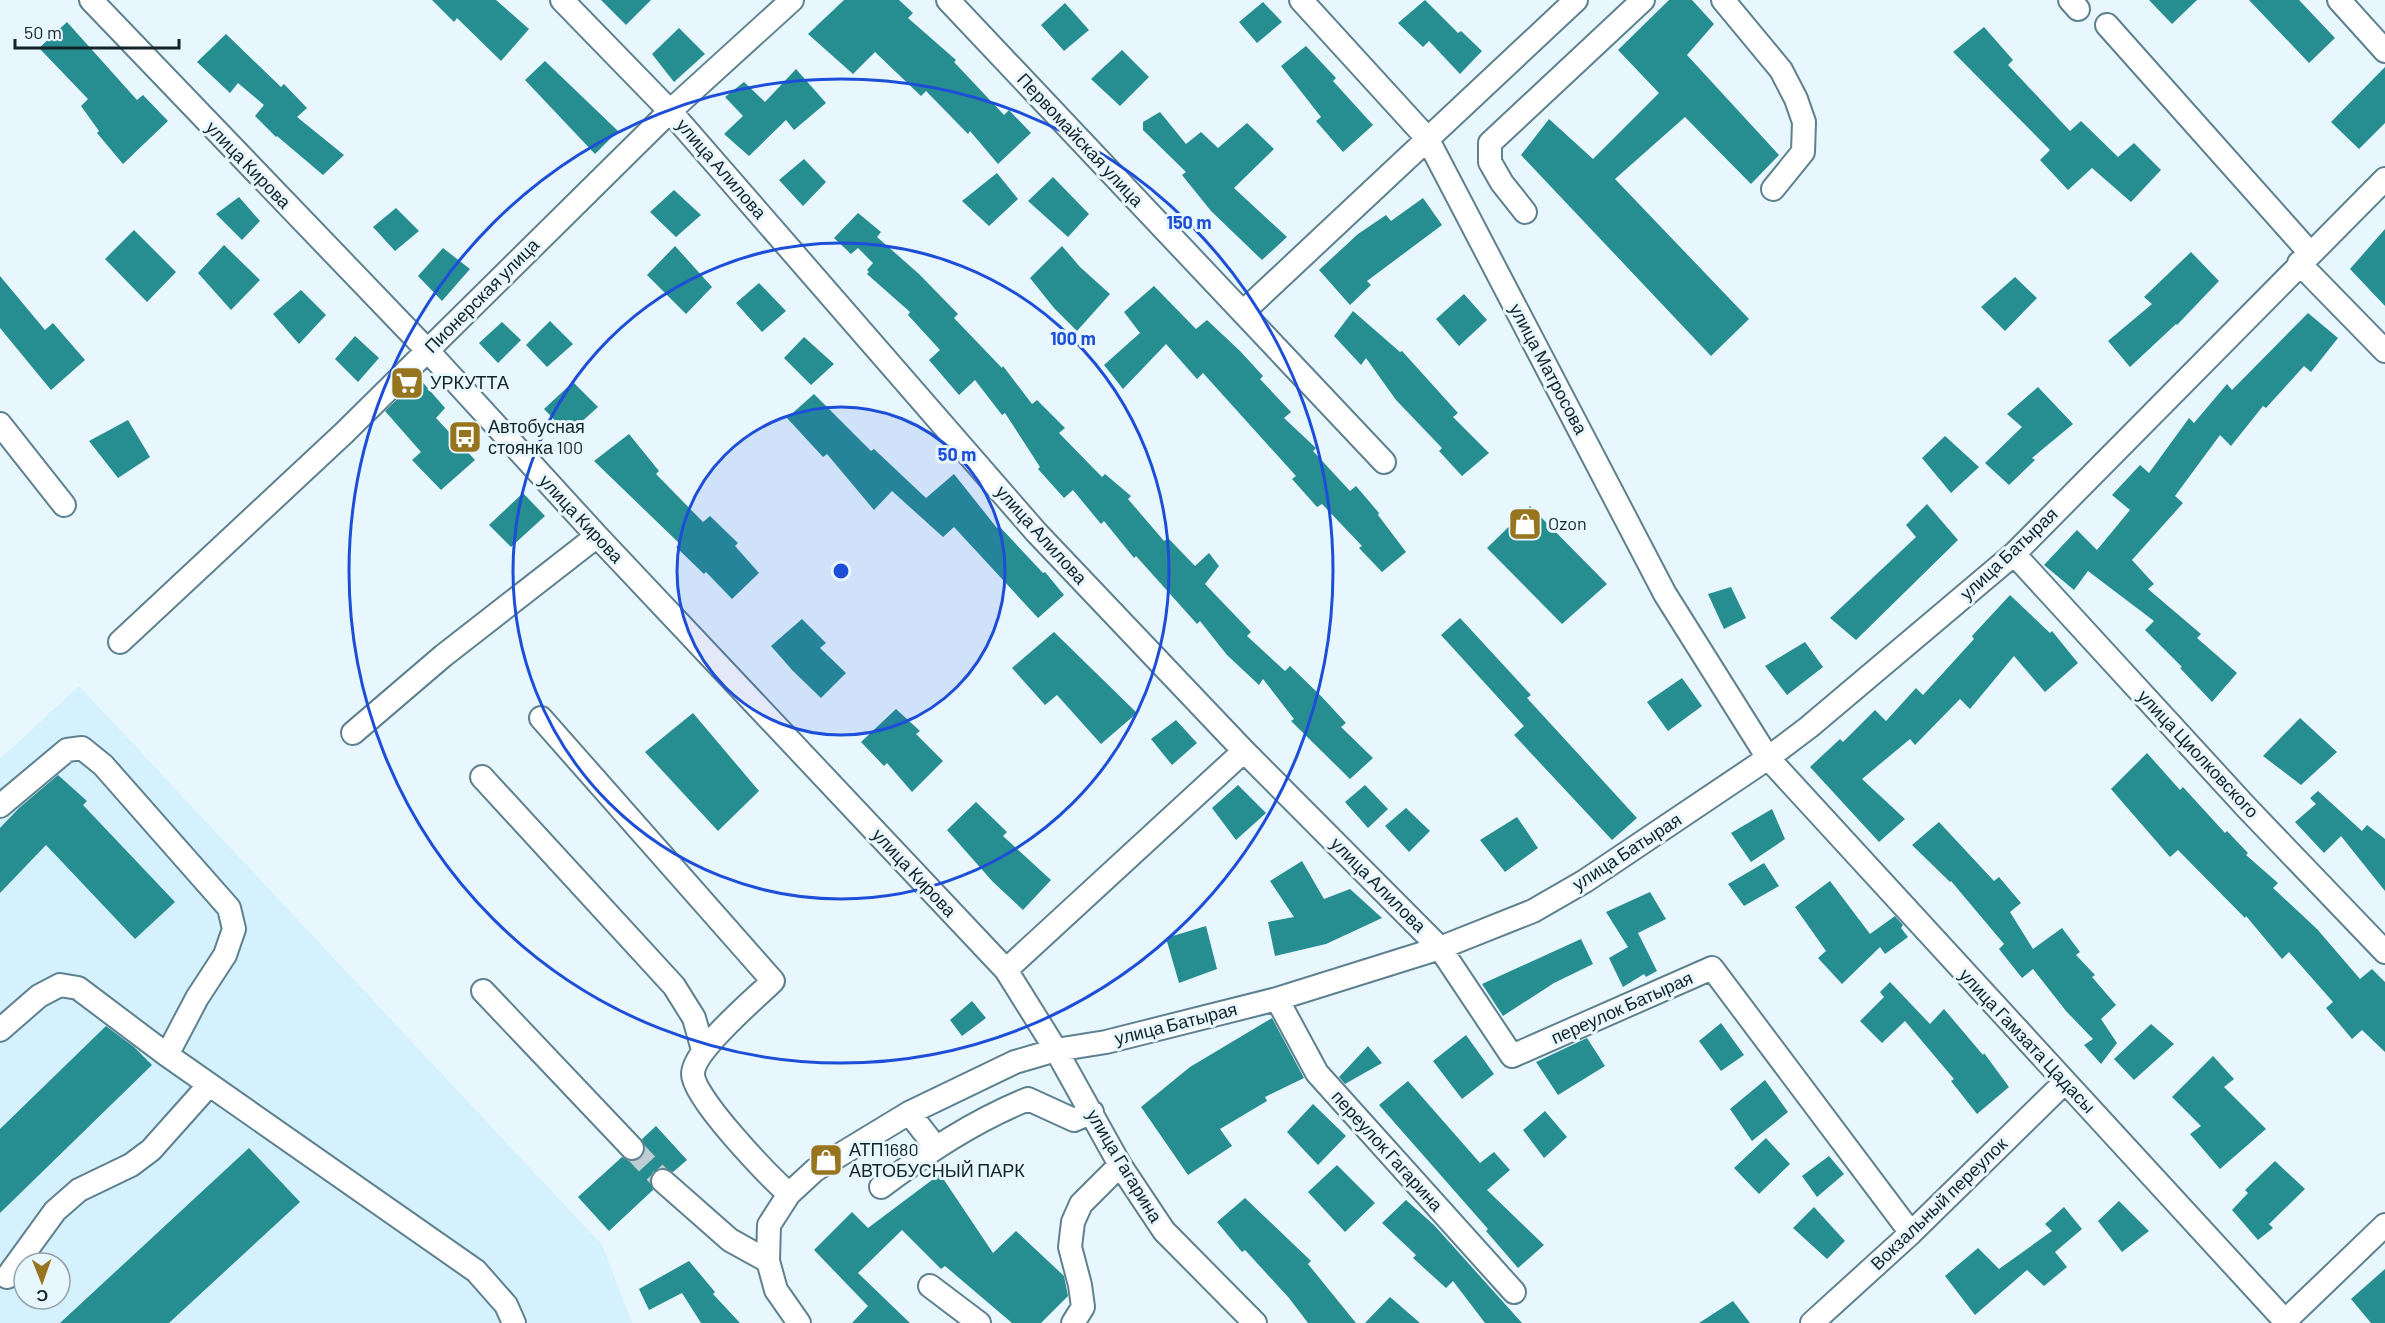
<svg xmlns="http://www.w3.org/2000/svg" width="2385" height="1323" viewBox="0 0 2385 1323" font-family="Barlow,sans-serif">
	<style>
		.built { fill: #d5f1fe; fill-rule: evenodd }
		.building { fill: #268d91 }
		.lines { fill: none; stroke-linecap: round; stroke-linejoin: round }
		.minor-tunnel { stroke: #beccd3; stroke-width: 22; stroke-dasharray: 22 11; stroke-linecap: butt }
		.minor-casing { stroke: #5e8190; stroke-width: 26 }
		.minor { stroke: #fff; stroke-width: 22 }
		.ring { fill: none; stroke: #1d4ed8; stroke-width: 3 }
		.labels { text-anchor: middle; stroke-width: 6; stroke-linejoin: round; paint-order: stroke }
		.street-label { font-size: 18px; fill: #142229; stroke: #e8f7fe }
		.poi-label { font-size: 18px; fill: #142229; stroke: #e8f7fe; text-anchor: start }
		.centre { fill: #1d4ed8; stroke: #e8f7fe; stroke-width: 3 }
		.ring-label { font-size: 18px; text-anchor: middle; font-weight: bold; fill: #1d4ed8; stroke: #e8f7fe; stroke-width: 6; stroke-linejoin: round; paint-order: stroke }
	</style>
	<rect width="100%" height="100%" fill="#e8f7fe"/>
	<path class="built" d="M79,686L602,1245L632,1323H0V759ZM24,1263H60V1299H24Z"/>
	<path class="building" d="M432,0H496L529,29L501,61L457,18L454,22Z
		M601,0H651L626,25Z
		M844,0H899L913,13L908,18L956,60L954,62L1004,115L1009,110L1031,133L998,164L970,131L968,134L926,91L921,96L875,52L853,74L808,34Z
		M1425,0L1458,33L1461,31L1482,51L1460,74L1429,41L1423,47L1398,23Z
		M1669,0H1692L1714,24L1687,55L1779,155L1751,184L1685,117L1615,179L1749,319L1711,356L1521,155L1549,119L1593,159L1659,93L1618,50Z
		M2149,0H2197L2172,24Z
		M2249,0H2299L2335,38L2309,63Z
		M1263,2L1282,22L1257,43L1239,22Z
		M1065,3L1089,30L1064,51L1041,25Z
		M67,22L137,100L143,95L168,121L123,164L97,133L99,131L81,106L88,99L39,48Z
		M1984,27L2013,60L2008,65L2070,131L2081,121L2118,157L2134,143L2161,170L2131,202L2092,168L2068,190L2040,160L2050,150L1953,52Z
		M679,28L705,54L674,82L652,54Z
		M226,34L281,87L284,84L307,108L297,117L344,155L323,175L277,136L276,137L255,116L264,105L238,83L230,93L197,62Z
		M1306,46L1336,78L1333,81L1373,125L1343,152L1316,121L1321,117L1281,66Z
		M1122,50L1149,77L1120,106L1091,79Z
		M545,61L618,131L595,154L525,80Z
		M2385,67V123L2359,149L2331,122Z
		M796,69L826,103L794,130L786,120L749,156L724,134L743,116L725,97L744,82L765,102Z
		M1160,112L1186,144L1201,132L1218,148L1247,123L1274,149L1234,188L1287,237L1262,260L1211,211L1182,175L1186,172L1143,130V122Z
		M804,159L826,182L803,206L779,180Z
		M997,173L1018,199L989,226L962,201Z
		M1053,177L1089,214L1068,237L1028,201Z
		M674,190L701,215L676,237L650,212Z
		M239,197L260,221L242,240L216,214Z
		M1423,198L1442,225L1367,281L1371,285L1350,305L1319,270L1358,234L1386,215L1391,221Z
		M396,208L419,231L395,251L373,227Z
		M858,213L881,232L877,237L919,274L958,314L954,318L1002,368L1003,366L1032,404L1037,400L1065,428L1059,433L1102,477L1105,474L1131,496L1128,499L1164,541L1168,538L1195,566L1209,553L1219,566L1205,584L1251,632L1247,636L1285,671L1290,666L1321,696L1346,723L1341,727L1373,758L1350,779L1291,721L1294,719L1263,679L1259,685L1227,655L1200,621L1197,624L1136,556L1134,558L1104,521L1101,524L1073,490L1064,498L1038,469L1040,467L1005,413L1002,415L975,380L959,395L929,360L940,350L908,315L910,312L867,274L869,272L867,270L873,263L858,248L851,254L834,238Z
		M2385,229V306L2350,269Z
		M134,230L176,272L147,302L105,259Z
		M224,245L260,280L231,310L198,273Z
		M675,246L712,287L686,314L647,275Z
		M1062,246L1080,267L1110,294L1077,331L1054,308L1030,278Z
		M443,248L470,269L442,301L418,276Z
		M2191,252L2219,281L2177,325L2176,324L2130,367L2108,341L2152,304L2144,297Z
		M0,276L45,330L53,323L85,360L51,390L0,328Z
		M2015,277L2037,298L2005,331L1981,307Z
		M759,283L786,311L762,332L736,303Z
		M1154,286L1196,329L1207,320L1240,351L1263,376L1260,379L1291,412L1284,418L1316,448L1313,451L1350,491L1356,486L1379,513L1378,515L1406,552L1382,572L1359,548L1362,546L1322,504L1317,507L1292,479L1296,476L1203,373L1197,379L1166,344L1123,389L1104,365L1140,333L1124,312Z
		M301,290L326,315L299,344L273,314Z
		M1464,294L1487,320L1459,346L1436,319Z
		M1353,311L1400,352L1402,351L1458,413L1453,417L1489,453L1462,476L1439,451L1442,448L1396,400L1366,358L1361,365L1334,336Z
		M2308,313L2338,338L2311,372L2304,366L2266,408L2263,406L2231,446L2220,435L2175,496L2183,503L2132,560L2154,584L2148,589L2201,634L2197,638L2237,673L2212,702L2180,668L2182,667L2145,630L2154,621L2088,571L2074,590L2044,565L2077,530L2097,550L2130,510L2112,495L2140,465L2149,473L2189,418L2194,423L2227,384L2232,390Z
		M550,321L573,344L547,367L526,345Z
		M502,322L521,340L498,363L479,343Z
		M355,336L379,358L358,382L335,359Z
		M804,337L834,364L811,385L784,358Z
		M419,378L445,408L436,418L475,460L441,490L412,460L421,452L385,411Z
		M573,382L598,407L568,434L544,409Z
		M2038,387L2073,424L2032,458L2035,460L2009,485L1985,463L2022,427L2007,414Z
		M814,394L871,451L874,449L926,498L954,474L997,528L999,526L1043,573L1045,572L1064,595L1038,618L954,527L943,537L892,491L874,510L827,454L823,457L787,418Z
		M128,420L150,457L118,478L89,441Z
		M629,434L659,471L656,474L703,522L710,516L738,543L735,546L759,573L732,599L706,572L704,574L676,547L680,544L594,461Z
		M1945,436L1979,467L1951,493L1922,458Z
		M523,493L545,516L511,547L489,525Z
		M1927,504L1958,540L1856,640L1830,618L1916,537L1906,525Z
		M1530,506L1607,584L1562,624L1487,548Z
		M1731,587L1746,618L1724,629L1708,594Z
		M2010,595L2050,633L2052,631L2078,663L2045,692L2014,656L1970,709L1960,699L1915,745L1910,739L1862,779L1905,819L1879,842L1810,767L1840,739L1843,742L1875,710L1886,721L1916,688L1923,695L1974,639L1972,636Z
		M1460,618L1531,695L1527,698L1637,818L1612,840L1514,735L1524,726L1441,635Z
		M802,619L826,643L820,648L846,673L821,698L793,671L771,646Z
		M1054,632L1137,713L1101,744L1057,695L1045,705L1012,668Z
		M1805,642L1823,667L1787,695L1765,666Z
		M1682,678L1702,706L1668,731L1647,702Z
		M896,709L920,731L916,734L943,761L912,792L887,763L884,766L861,742Z
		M693,713L759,791L718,831L645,752Z
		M2300,718L2337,752L2301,785L2263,756Z
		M1176,720L1197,743L1172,765L1151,739Z
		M2147,753L2180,790L2183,787L2225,833L2227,831L2248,853L2246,855L2278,883L2273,888L2317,929L2360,979L2372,969L2385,982V1052L2362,1030L2352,1039L2326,1008L2333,1002L2289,952L2282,959L2246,916L2245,918L2178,850L2170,857L2111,789Z
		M58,775L87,801L83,805L175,902L135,939L46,845L0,893V828L19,808Z
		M1238,785L1266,813L1236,840L1212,808Z
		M1365,785L1388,809L1368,828L1345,802Z
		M2318,791L2362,831L2367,825L2385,839V891L2341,836L2324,853L2295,822L2316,804L2310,798Z
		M976,802L1007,832L1003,836L1051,880L1023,910L993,882L947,830Z
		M1406,808L1430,831L1409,852L1385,826Z
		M1772,809L1785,839L1751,862L1731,833Z
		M1517,817L1538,848L1505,872L1480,840Z
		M1939,822L1994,881L1999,877L2021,903L2010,912L2033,949L2062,928L2080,952L2076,955L2095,975L2092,977L2116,1005L2101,1019L2117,1043L2101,1064L2084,1045L2093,1039L2066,1011L2033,969L2022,978L1999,949L2004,944L1951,881L1950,882L1912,845Z
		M1302,861L1324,899L1350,889L1382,918L1326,944L1275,956L1268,922L1294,917L1270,881Z
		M1764,863L1779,886L1744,906L1728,884Z
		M1830,881L1870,934L1895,916L1903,925L1901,928L1908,937L1885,954L1880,947L1842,984L1818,958L1826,951L1795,907Z
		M1650,892L1666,919L1638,933L1657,971L1646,977L1644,974L1623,987L1609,958L1628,947L1606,912Z
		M1206,926L1217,969L1179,983L1166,938Z
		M1581,939L1593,964L1554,983L1503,1016L1482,984Z
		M1890,982L1930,1024L1944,1009L1983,1055L1984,1053L2009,1087L1977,1114L1951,1081L1954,1079L1905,1021L1882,1043L1860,1021L1884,997L1880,992Z
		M972,1001L986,1018L962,1036L950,1020Z
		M1272,1018L1304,1078L1265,1097L1267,1101L1220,1129L1232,1146L1188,1175L1141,1107L1190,1067Z
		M1721,1023L1744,1055L1721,1071L1699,1041Z
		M2151,1024L2174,1044L2134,1080L2114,1059Z
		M106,1026L134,1047L152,1065L0,1213V1129Z
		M1466,1035L1494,1074L1462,1099L1433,1061Z
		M1587,1038L1605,1066L1558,1095L1536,1062Z
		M1368,1046L1382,1063L1345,1084L1339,1077Z
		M2213,1056L2234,1079L2224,1087L2266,1129L2220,1169L2190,1134L2201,1126L2172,1097Z
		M1765,1080L1788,1112L1752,1141L1730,1109Z
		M1408,1081L1480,1163L1494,1152L1510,1170L1487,1190L1544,1245L1518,1268L1486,1231L1488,1229L1379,1105Z
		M1313,1104L1346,1136L1318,1165L1287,1132Z
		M1545,1111L1567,1137L1544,1158L1523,1130Z
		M656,1126L687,1160L673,1172L665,1168L653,1172L650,1179L653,1190L609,1231L578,1197L622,1157L629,1161L641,1158L645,1151L642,1139Z
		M1766,1138L1790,1164L1759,1194L1734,1168Z
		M249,1148L300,1202L169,1323H60Z
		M1829,1156L1844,1174L1817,1197L1802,1176Z
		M2275,1161L2305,1189L2269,1224L2273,1228L2258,1240L2232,1210L2248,1193L2245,1190Z
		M1337,1165L1375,1203L1345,1232L1308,1192Z
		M940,1174L993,1253L1016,1231L1064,1276L1068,1296L1041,1323H1012L945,1266L941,1269L902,1230L858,1273L910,1323H852L868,1306L814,1250L852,1212L868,1228Z
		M1245,1198L1311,1261L1308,1264L1356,1323H1308L1289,1298L1245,1250L1242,1252L1217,1222Z
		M1406,1200L1434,1225L1522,1323H1485L1453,1281L1446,1288L1413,1258L1416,1255L1382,1223Z
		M2119,1201L2149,1231L2122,1252L2098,1221Z
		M1814,1207L1845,1241L1827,1259L1793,1228Z
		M2064,1207L2082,1229L2055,1252L2067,1267L2044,1286L2027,1270L1975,1315L1945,1276L1978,1248L1999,1269L2052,1231L2045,1224Z
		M689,1261L715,1292L713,1294L740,1323H701L682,1293L649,1310L639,1289Z
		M2385,1269V1323H2371L2351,1299Z
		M1390,1297L1420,1323H1365Z
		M1733,1301L1750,1323H1699Z"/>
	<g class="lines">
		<path class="minor-tunnel" d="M632,1148L663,1181"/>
		<defs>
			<path id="minor" d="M91,0L427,350L597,536L1006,970L1056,1050L1120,1165L1164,1231L1255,1323
				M562,0L670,111L1036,532L1244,751L1440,948L1512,1056L1712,968L1911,1233
				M948,0L1384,462
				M1301,0L1427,138L1665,594L1768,758L2287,1323
				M1723,0L1781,70L1796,99L1804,122L1803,152L1773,189
				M2070,0L2078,9
				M2339,0L2385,51
				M2107,25L2310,253
				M1525,212L1502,183L1490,162V143L1643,0
				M2299,263L2385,351
				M1243,312L1576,0
				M0,424L64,505
				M2014,554L2247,808L2385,952
				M120,642L344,433L670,111L792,0
				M541,718L773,981C755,999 693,1050 693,1074C693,1098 769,1176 789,1194
				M353,733L443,656L597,536
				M482,777L674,986L694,1018L703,1050
				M0,806L67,750L82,748L103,765L229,908L234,929L225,955L197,998L167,1055
				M1006,970L1244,751
				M483,991L632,1148
				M1277,999L1317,1073L1514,1292
				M0,1030L39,996L60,985L78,988L167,1055L476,1271L506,1305L514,1323
				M909,1113L935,1146
				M663,1181L730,1240L768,1261
				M881,1187C929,1151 972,1122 1028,1099L1074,1120L1092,1112
				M7,1277L55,1211L79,1190L131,1165L151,1150L209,1085
				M930,1286L979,1323
				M799,1323L776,1290L768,1261L769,1225L789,1194L815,1170L909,1113L1015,1062L1056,1050L1106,1042L1277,999L1440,948L1533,911L1585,881L1768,758L1809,727L2014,554L2385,179
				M1073,1323L1083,1307L1080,1285L1070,1247L1073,1222L1081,1204L1120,1165
				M1812,1323L1911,1233L2065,1082
				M2283,1323L2385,1225"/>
		</defs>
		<use href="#minor" class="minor-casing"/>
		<use href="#minor" class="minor"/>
	</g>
	<circle cx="841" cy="571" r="164" fill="#1d4ed8" fill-opacity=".12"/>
	<g class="ring">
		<circle cx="841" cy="571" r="164"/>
		<circle cx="841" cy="571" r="328"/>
		<circle cx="841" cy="571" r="492"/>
	</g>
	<defs>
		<symbol id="supermarket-square" viewBox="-11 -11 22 22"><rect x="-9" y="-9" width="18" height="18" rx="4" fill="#97751e" stroke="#e8f7fe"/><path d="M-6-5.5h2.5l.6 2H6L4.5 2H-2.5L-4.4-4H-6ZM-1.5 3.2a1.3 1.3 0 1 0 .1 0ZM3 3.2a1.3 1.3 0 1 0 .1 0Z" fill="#fff"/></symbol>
		<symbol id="bus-square" viewBox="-11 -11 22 22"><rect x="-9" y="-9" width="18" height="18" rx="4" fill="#97751e" stroke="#e8f7fe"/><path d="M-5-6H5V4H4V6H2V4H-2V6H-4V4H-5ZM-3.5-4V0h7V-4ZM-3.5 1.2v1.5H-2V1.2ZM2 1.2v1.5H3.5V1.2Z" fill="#fff"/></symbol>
		<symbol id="shop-square" viewBox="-11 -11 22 22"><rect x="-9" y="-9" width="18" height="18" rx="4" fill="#97751e" stroke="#e8f7fe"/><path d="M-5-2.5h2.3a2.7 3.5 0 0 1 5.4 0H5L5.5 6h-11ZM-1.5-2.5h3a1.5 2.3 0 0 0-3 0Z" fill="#fff"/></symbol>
	</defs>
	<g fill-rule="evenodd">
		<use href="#supermarket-square" x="388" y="364" width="38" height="38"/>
		<use href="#bus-square" x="446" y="418" width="38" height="38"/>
		<use href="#shop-square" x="1506" y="505" width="38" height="38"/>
		<use href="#shop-square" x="807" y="1141" width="38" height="38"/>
	</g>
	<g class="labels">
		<g class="street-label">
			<text transform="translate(1080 140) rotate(47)" y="6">Первомайская улица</text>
			<text transform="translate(248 165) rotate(46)" y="6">улица Кирова</text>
			<text transform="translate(721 169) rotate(49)" y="6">улица Алилова</text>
			<text transform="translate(482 296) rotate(-45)" y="6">Пионерская улица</text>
			<text transform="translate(1548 369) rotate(62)" y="6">улица Матросова</text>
			<text transform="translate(581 519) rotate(47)" y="6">улица Кирова</text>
			<text transform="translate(1041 535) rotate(48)" y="6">улица Алилова</text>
			<text transform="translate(2009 554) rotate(-43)" y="6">улица Батырая</text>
			<text transform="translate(2198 754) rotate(47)" y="6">улица Циолковского</text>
			<text transform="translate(1627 852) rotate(-33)" y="6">улица Батырая</text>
			<text transform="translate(914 873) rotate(47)" y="6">улица Кирова</text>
			<text transform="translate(1378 885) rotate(45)" y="6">улица Алилова</text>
			<text transform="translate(1622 1008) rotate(-24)" y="6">переулок Батырая</text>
			<text transform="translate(1176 1024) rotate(-14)" y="6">улица Батырая</text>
			<text transform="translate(2027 1041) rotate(47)" y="6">улица Гамзата Цадасы</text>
			<text transform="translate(1387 1151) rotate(48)" y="6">переулок Гагарина</text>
			<text transform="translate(1124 1166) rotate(59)" y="6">улица Гагарина</text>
			<text transform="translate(1939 1204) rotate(-44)" y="6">Вокзальный переулок</text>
		</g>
		<g class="poi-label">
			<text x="430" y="389">УРКУТТА</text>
			<text x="488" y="433">Автобусная<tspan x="488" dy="21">стоянка 100</tspan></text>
			<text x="1548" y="530">Ozon</text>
			<text x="849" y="1156">АТП1680<tspan x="849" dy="21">АВТОБУСНЫЙ ПАРК</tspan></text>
		</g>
	</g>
	<circle cx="841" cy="571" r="9" class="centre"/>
	<g class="ring-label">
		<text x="1189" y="229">150 m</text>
		<text x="1073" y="345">100 m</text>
		<text x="957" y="461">50 m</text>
	</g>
	<g transform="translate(42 1281) rotate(179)"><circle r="28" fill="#e8f7fe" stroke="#93a2a9" stroke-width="1.5"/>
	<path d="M0-4.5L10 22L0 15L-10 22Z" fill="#97751e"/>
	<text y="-9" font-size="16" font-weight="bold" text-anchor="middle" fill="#142229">С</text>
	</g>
	<path d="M15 39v9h164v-9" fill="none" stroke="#142229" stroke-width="3"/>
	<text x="24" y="39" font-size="18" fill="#142229" stroke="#e8f7fe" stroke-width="4.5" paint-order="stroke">50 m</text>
</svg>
